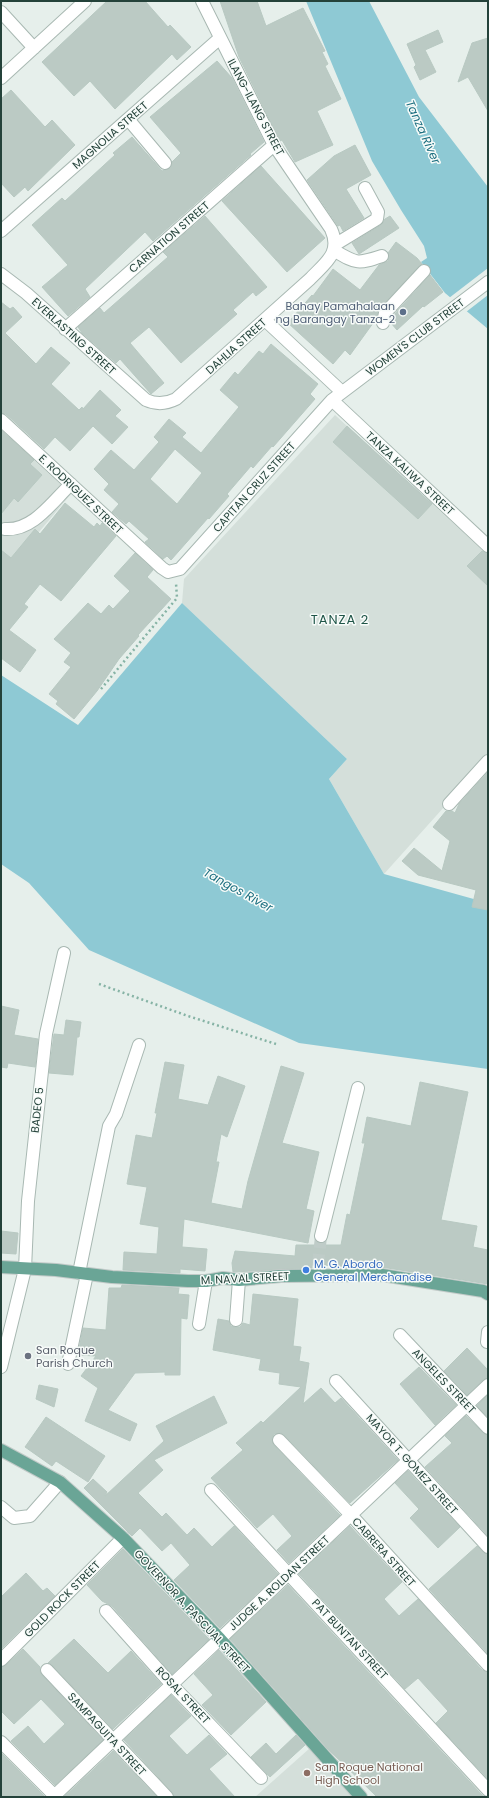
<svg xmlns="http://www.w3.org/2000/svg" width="489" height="1798" viewBox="0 0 489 1798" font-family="Poppins,sans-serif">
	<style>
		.built { fill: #d4dfda }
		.water { fill: #8ec9d4 }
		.pier { fill: #e6efeb }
		.building { fill: #bbcac4; stroke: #b8c9c2; fill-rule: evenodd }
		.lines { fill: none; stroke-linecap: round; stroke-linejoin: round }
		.minor-tunnel { stroke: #bfccc8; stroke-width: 12; stroke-dasharray: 12 6; stroke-linecap: butt }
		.minor-casing { stroke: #a8b8b2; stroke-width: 14 }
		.major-casing { stroke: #c2cac8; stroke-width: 14 }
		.path { stroke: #86b3a5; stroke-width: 2.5; stroke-dasharray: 2 3; stroke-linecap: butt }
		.minor { stroke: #fff; stroke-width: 12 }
		.major { stroke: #6aa596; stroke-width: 12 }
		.service-dot { fill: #5c6f8a; stroke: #f7fbf9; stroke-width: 1.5 }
		.shop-dot { fill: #3f7fe0; stroke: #f7fbf9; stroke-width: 1.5 }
		.worship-dot { fill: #6b7280; stroke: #f7fbf9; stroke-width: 1.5 }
		.education-dot { fill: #8d6e63; stroke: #f7fbf9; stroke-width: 1.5 }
		.labels { text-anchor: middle; stroke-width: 3; stroke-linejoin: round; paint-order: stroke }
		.street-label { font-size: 11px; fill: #24423a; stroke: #f7fbf9 }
		.service-label { font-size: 11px; fill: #4e5e75; stroke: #f7fbf9; text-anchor: end }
		.shop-label { font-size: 11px; fill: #366cbe; stroke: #f7fbf9; text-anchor: start }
		.worship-label { font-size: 11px; fill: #5b616d; stroke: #f7fbf9; text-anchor: start }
		.education-label { font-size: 11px; fill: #785e54; stroke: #f7fbf9; text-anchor: start }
		.water-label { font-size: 12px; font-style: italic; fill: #1c6f80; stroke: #f7fbf9 }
		.quarter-label { font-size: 13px; letter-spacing: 1px; fill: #1f5548; stroke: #f7fbf9 }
	</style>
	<rect width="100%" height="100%" fill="#e6efeb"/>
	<path class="built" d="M335,415L488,555V758L384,874L329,779L347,759L182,603L184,579Z
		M1,430L71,494L1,577Z
		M310,1748L355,1797H255Z"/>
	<path class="water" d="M306,1H369L419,97L488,187V329L445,293L421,262L427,258L424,246L401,210L372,161Z
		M182,603L347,759L329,779L384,874L488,903V1069L299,1043L89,950L29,883L1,864V675L78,725Z"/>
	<path class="pier" d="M488,268V295L466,312L449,298Z"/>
	<path class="building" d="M107,1H145L168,27L170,25L191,47L177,60L172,54L115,109L90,81L74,96L42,62Z
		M220,1H257L266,26L303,8L325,51L322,52L328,64L325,66L341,99L317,111L333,145L295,162L282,140L280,141L239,57Z
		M438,30L443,42L425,50L436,72L420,80L414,67L416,65L407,44Z
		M488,38V111L468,77L458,82L472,43Z
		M217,61L232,78L264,142L250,154L251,155L153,241L145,232L85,289L90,297L68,316L42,287L68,265L32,225L62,198L65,201L115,155L113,153L132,137L162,171L170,168L172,162L181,153L150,117Z
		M11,90L45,127L52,120L75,145L28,191L25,187L14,197L1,183V99Z
		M355,145L371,175L346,189L364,218L343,231L340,225L338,226L307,180L334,156Z
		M261,166L325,238L287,272L222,201Z
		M205,216L267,287L256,296L253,292L233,310L237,314L181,363L149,327L130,343L164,383L151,394L120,359L116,363L82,333L78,327L100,308L104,313L168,257L163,252Z
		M390,216L399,228L359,254L352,243L381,225L385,219Z
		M396,242L417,258L422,264L380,308L376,319L350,355L345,350L333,364L288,323L312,295L313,296L333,269L360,290L379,265L388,261L389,257L388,253Z
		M430,275L443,292L424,307L423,306L397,330L391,323L392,317Z
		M1,302L10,309L13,307L22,317L5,333L36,364L51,347L70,363L51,384L79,410L82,407L83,409L100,390L121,410L115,416L128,427L112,444L93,426L70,451L55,437L44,449L6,414L1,413Z
		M271,344L318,384L310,394L315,399L273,447L272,446L253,468L251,466L227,494L229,496L209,519L208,518L171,560L167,556L163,559L145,542L149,539L129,521L126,524L112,512L119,504L104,490L109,484L94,469L111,450L134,470L159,442L154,437L169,419L186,433L182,437L201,453L239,407L220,390L235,372L238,375L259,351L263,354ZM175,449L202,473L177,504L150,479Z
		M347,426L432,504L418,519L333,442Z
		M1,430L34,460L30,464L42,475L18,502L14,498L1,514Z
		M65,503L94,527L97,523L100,526L102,523L116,536L61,601L40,584L24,604L28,607L9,630L36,650L20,672L1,658V550L11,558L35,529L40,534Z
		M482,551L488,553V586L467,566Z
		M135,553L153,570L147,577L171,599L138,635L139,636L119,659L97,691L74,719L56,704L58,701L49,694L71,667L64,662L71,653L54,639L88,603L101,614L109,605L113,609L130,591L114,576Z
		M488,772V910L472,907L476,890L418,875L402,861L414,848L442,871L450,841L433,827L446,811H452L455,813L459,804Z
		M1,1006L19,1010L14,1035L38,1039L35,1067L8,1063L7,1068L1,1067Z
		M66,1020L81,1022L79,1037H77L73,1075L49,1073L54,1034L64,1035Z
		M165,1062L184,1065L178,1099L208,1105L218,1076L245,1086L227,1137L221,1134L216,1162H219L211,1203L242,1209L248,1181L281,1066L304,1073L282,1143L319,1152L306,1209L314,1211L308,1243L184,1219L182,1247L207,1249L205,1271L180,1269V1273L123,1270L124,1252L157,1254L159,1227L140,1224L147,1187L127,1184L136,1135L152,1138L157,1113H155Z
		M420,1082L468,1092L441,1220L477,1226L473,1247L488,1250V1284L375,1266L357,1268L332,1266L312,1263V1268L233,1272L232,1263L235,1251L295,1256L296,1245H341L347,1214L350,1215L365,1143H362L367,1117L411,1126Z
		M1,1231L18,1233L16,1254L1,1253Z
		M122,1285L179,1288L178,1294L189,1295L187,1319L181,1318L180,1375H165V1372L135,1373L108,1410L137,1424L130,1441L85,1421L98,1388L81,1376L96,1356L78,1355L83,1328L106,1330L109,1288H121Z
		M253,1294L298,1299L293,1346L301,1347L299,1361L309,1363L303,1404L321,1388L335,1403L341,1398L398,1460L350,1503L284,1435L281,1433L274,1434L272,1438L274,1445L340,1515L289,1563L277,1550L292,1536L273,1514L257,1528L211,1478L243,1450L236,1443L261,1421L263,1423L301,1387L279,1384L280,1373L259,1370L261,1359L213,1350L218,1319L229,1321L231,1326L235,1327H240L243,1323L250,1325Z
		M467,1348L488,1370V1378L483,1380L467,1395L444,1371Z
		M419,1367L456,1405L435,1425L400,1384Z
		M39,1385L58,1389L54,1407L36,1399Z
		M488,1395V1417L477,1406Z
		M214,1396L227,1423L154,1460L163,1470L138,1493L162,1517L166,1513L187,1535L194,1528L212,1547L234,1526L278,1574L220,1628L174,1580L190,1565L171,1543L162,1551L140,1528L132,1536L84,1488L93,1479L107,1492L105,1496L164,1441L156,1426Z
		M466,1416L483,1433L488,1435V1536L425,1467L452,1443L445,1436Z
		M46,1417L105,1456L88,1482L56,1461L52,1466L25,1447Z
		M408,1471L460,1527L438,1548L410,1518L419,1509L395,1483Z
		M350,1526L402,1582L384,1599L399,1616L418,1599L482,1670L488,1672V1779L436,1723L448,1711L418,1678L405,1689L299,1574Z
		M477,1546L483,1552L488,1554V1654L429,1589Z
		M123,1549L209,1639L172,1674L112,1606L102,1601L87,1585Z
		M26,1573L43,1591L47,1588L55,1596L1,1649V1597Z
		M288,1585L482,1795L485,1797H377L326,1747L230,1639Z
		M74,1639L108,1673L131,1651L161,1684L113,1729L52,1665L48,1663Z
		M23,1649L40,1667V1671L42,1675L103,1740L55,1785L11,1741L28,1726L44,1744L65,1724L41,1699L14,1724L1,1711V1667L6,1665Z
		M219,1650L266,1702L231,1735L202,1705L213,1695L194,1674Z
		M171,1695L191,1716L169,1736L187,1755L209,1735L227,1754L209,1769L235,1797H174L172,1792L124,1740Z
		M296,1735L305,1745L270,1777L251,1757L266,1743L276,1754Z
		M113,1751L157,1797H64Z
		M1,1753L45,1797H1Z"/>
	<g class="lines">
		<path class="minor-tunnel" d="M318,1266L321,1236"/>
		<defs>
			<path id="minor" d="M1,12L34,48
				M1,78L85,1
				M128,119L165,163
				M1,231L220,38
				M336,244L377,219L378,212L365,188
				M335,251C357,264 358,264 382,256
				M1,274L26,293L146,400C157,405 166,404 176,399L310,279C325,263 342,253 331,229L274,145L202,1
				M265,320L342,392
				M383,323L385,313L424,271
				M65,329L274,145
				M332,400L488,546
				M1,420L162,568L168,572L180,569L332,400L488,282
				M5,529C33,531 52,502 71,484
				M449,804L488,761
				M321,1236L358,1088
				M79,1273L109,1126L116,1114L139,1045
				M236,1320L239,1280
				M199,1324L206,1281
				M400,1335L488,1428
				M487,1342L488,1332
				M68,1364L87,1274
				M1,1367L25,1269L28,1201L46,1034L64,953
				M336,1381L488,1547
				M279,1440L351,1515L488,1665
				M211,1490L488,1790
				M1,1507L14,1518L30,1516L60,1482
				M106,1611L172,1685L261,1778
				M1,1660L123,1538
				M47,1670L167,1797
				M1,1742L56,1797
				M53,1797L488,1385"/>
			<path id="major" d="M1,1267L56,1270L112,1277L188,1281H206L223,1278L239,1280L281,1276L382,1275L483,1291L488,1294
				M1,1450L60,1482L123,1538L220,1639L361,1797"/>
		</defs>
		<use href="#minor" class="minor-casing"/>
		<use href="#major" class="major-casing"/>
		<path class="path" d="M101,689L177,598L176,583
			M99,984L188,1016L276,1044"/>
		<use href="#minor" class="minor"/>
		<use href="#major" class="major"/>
	</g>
	<circle class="service-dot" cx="403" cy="312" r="4"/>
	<circle class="shop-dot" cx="306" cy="1270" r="4"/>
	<circle class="worship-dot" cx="28" cy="1356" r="4"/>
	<circle class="education-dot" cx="307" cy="1773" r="4"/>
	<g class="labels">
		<g class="street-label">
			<text transform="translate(256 107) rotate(62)" y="4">ILANG-ILANG STREET</text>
			<text transform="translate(110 135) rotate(-41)" y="4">MAGNOLIA STREET</text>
			<text transform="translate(169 237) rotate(-41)" y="4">CARNATION STREET</text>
			<text transform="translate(74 336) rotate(42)" y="4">EVERLASTING STREET</text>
			<text transform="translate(415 337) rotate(-37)" y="4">WOMEN'S CLUB STREET</text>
			<text transform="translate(236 346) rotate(-42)" y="4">DAHLIA STREET</text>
			<text transform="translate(410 473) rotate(43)" y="4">TANZA KALIWA STREET</text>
			<text transform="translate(254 487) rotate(-48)" y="4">CAPITAN CRUZ STREET</text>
			<text transform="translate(81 494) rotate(43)" y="4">E. RODRIGUEZ STREET</text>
			<text transform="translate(37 1110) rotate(-84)" y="4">BADEO 5</text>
			<text transform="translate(245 1278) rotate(-3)" y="4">M. NAVAL STREET</text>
			<text transform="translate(444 1381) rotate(46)" y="4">ANGELES STREET</text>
			<text transform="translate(412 1464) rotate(48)" y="4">MAYOR T. GOMEZ STREET</text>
			<text transform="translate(384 1552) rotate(48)" y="4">CABRERA STREET</text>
			<text transform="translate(279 1583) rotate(-43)" y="4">JUDGE A. ROLDAN STREET</text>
			<text transform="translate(62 1599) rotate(-45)" y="4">GOLD ROCK STREET</text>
			<text transform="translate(192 1611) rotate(47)" y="4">GOVERNOR A. PASCUAL STREET</text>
			<text transform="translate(350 1639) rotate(47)" y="4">PAT BUNTAN STREET</text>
			<text transform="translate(183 1695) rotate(47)" y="4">ROSAL STREET</text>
			<text transform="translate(107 1734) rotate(47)" y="4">SAMPAGUITA STREET</text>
		</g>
		<g class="service-label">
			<text x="395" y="310">Bahay Pamahalaan<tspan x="395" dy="13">ng Barangay Tanza-2</tspan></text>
		</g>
		<g class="shop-label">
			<text x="314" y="1268">M. G. Abordo<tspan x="314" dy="13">General Merchandise</tspan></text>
		</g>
		<g class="worship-label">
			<text x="36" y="1354">San Roque<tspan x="36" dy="13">Parish Church</tspan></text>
		</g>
		<g class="education-label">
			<text x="315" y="1771">San Roque National<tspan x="315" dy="13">High School</tspan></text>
		</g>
		<g class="water-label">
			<text transform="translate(423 132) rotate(66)" y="4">Tanza River</text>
			<text transform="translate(238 890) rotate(29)" y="4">Tangos River</text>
		</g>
		<g class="quarter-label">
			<text x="340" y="624">TANZA 2</text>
		</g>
	</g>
	<rect width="489" height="1798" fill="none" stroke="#24423a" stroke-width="4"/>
</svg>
